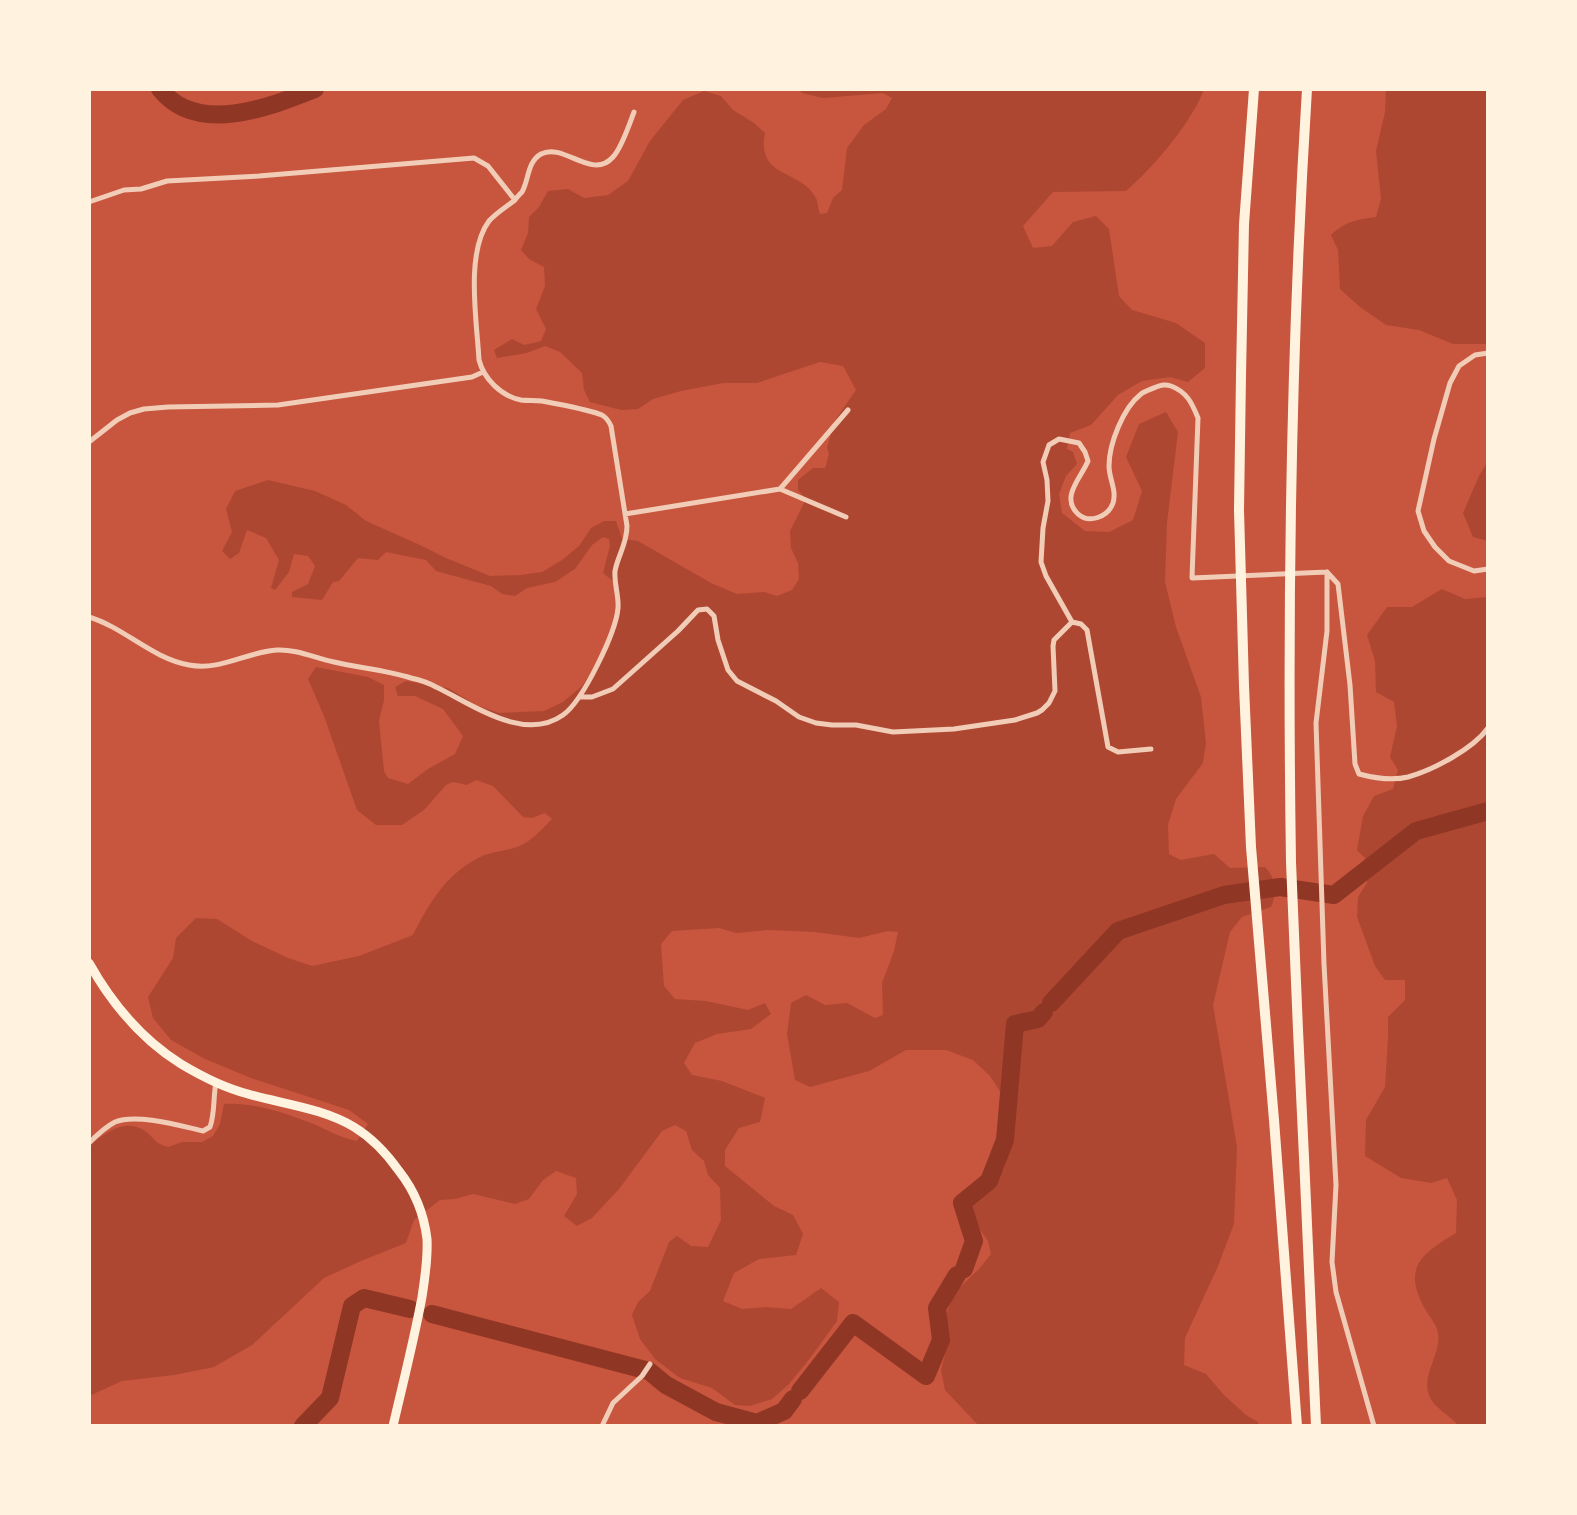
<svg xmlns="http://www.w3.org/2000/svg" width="1577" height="1515" viewBox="0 0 1577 1515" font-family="'Noto Sans',sans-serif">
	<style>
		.green { fill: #ae4732 }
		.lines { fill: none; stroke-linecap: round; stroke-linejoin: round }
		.river { stroke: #8f3625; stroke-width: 18 }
		.minor { stroke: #f1ccb7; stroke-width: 5 }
		.primary { stroke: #fff3e0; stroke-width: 9 }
		.motorway { stroke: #fff3e0; stroke-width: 10 }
	</style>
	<rect width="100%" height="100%" fill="#c8553d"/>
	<path class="green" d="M798,89H1204C1193,121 1152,169 1126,191L1053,192L1023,226L1033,248L1052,246L1073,222L1096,216L1109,229L1119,296L1132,310L1176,323L1205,343V368L1188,382L1170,377L1142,381L1118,395L1091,425L1070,433L1067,449L1073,452L1077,464L1066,476L1059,494L1062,513L1085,531L1109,532L1133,520L1142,491L1126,457L1139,424L1166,412L1178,432L1167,523L1165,582L1176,627L1201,697L1206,743L1203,763L1176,799L1168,825L1169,854L1181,860L1214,854L1230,868L1265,867C1276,877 1277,894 1271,907L1242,917L1230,932L1213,1005L1237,1147L1234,1224L1218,1266L1185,1338L1184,1365L1206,1374L1224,1395L1246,1415L1258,1422V1426H979L945,1390L941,1370L948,1342L945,1319L953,1294L979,1269L991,1254L988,1241L978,1227L971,1208L1004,1169L1012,1135L1014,1113L990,1076L973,1060L946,1050H906L869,1071L810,1087L795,1080L787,1034L791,1003L806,995L825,1005L847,1003L875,1018L883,1015L882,983L894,951L898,932L888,931L859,938L815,932L768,930L736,933L719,928L672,931L661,944L664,986L675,999L706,1001L748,1010L765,1003L771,1014L751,1029L717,1034L695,1043L684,1063L692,1075L722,1081L765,1098L760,1122L739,1128L725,1150V1166L774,1206L793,1215L803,1234L796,1255L759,1259L734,1273L723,1301L742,1309L766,1307L791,1309L821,1288L839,1302L837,1321L811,1357L789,1384L772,1399L750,1406L735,1405L712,1388L680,1378L655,1359L640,1339L632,1315L638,1302L650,1291L669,1242L677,1236L691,1246L708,1247L721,1220L720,1188L708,1175L704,1161L692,1150L686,1131L675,1125L662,1131L619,1189L592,1218L577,1226L564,1216L577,1194L576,1178L556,1171L543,1180L529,1199L515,1204L473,1194L455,1199L440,1200L414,1220L406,1243L361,1261L324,1278L252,1345L214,1367L174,1375L122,1381L89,1396V1146C107,1131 129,1115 150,1135C158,1143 156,1143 168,1147L182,1142H202L213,1136L220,1124L224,1104C254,1102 284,1113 311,1123C326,1129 340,1138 357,1141L368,1124L349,1110L251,1078L205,1059L171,1040L153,1018L148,997L173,958L176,938L196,918L217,919L252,941L288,958L312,966L359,956L413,935C429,903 447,873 480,857C495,850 514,851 527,842C536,836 544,827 552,819L545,813L532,818L523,817L493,786L476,780L467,785L453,782L446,785L424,810L402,825H376L357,810L324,716L308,679L316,667L368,677L384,685V700L379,721L384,771L388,778L408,784L428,769L455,754L463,736L443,709L415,696H398L395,687L406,681L448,688L476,705L499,713L544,711L563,702L582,686L609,648L620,616L619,586L603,573L610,546L609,539L603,537L592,545L575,569L555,582L527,588L515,596L502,594L491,586L436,571L426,560L386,552L378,560L358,558L339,581L333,582L322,600L292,597V592L308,584L315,566L308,556L294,554L289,572L275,590L271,588L279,560L266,538L247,530L239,553L230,559L222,551L232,532L226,509L235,491L268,480L315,491L346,505L366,521L420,545L446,558L490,576L520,575L542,572L562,560L579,546L591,528L604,521H616L622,539L638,541L711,583L737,594L764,592L777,596L792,590L799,579L798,563L791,548L790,531L806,499L798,490V480L813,468H825L829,454L827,447L836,419L856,390L843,366L820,362L757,383H723L681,391L653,399L638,409L621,410L590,402L584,390L582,373L560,352L545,346L527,353L497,358L494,350L512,339L524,345L541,341L546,329L536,309L545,286L544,267L529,259L521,250L528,233L529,217L539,207L548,191L568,189L584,198L608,195L628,181L650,141L683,100L704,91L721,96L733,110L754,123L765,133C756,179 802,169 816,198C818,202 818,209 820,214L827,213L833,198L842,190L847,148L864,125L886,109L892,98L883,93L823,98L802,93Z
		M1386,89H1488V344H1453L1419,330L1386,325L1360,307L1340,289L1338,250L1331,235C1346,221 1356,220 1376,217L1381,199L1376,151L1385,112Z
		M1488,461V541L1473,537L1463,513L1479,476Z
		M1442,589L1465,599L1488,597V1426H1457L1456,1423C1449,1416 1438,1409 1432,1401C1417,1378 1442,1356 1438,1333C1437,1325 1429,1316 1425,1309C1402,1268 1421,1254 1456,1233L1457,1200L1447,1178L1431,1183L1401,1178L1365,1156L1366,1120L1385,1087L1388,1037V1017L1405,1000V980H1385L1375,966L1357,917L1358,897L1367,883L1366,859L1357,850L1363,816L1374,796L1393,789L1398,770L1390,757L1397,726L1394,702L1376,692L1375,661L1367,635L1387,607H1412Z"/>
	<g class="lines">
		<path class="river" d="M160,89C197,136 270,107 315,89
			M1051,1003L1118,931L1224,895L1280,887L1334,895L1416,831L1488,811
			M964,1269L974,1241L962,1203L989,1181L1005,1140L1015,1024L1038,1019L1044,1012
			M432,1314L649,1371L666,1385L716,1412L757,1423L784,1411L793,1399
			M800,1391L853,1323L926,1376L941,1340L937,1308L957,1275
			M303,1426L330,1398L352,1306L364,1298L410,1309"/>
		<path class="minor" d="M515,200C516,198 520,194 522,192C529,180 527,162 541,154C564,142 592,181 613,157C622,147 629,125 634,112
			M89,202L124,190L141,189L167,181L259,176L474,158L488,166L515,200C506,207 496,213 489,221C465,253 477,322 479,360C484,379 501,396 521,400C528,401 535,400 542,401C557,404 571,406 585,410C599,414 605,413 611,426L627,526C627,544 618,555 615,571C614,584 619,596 618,608C616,632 583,701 563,715C524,743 472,704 436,687C429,683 420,680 411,678C386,670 359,668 334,662C315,658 296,649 277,650C246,652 221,671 189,665C151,658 125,628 89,617
			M1488,353L1475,355L1459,366L1450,383L1434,439L1418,511L1424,531L1435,547L1449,561L1474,571L1488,569
			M89,442L117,420L130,413L144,409L168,407L278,405L472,377L483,372
			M780,489L846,517
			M625,514L780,489L848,410
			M1327,572V631L1316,723L1324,964L1336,1185L1332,1262L1336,1292L1374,1426
			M1327,572L1338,584L1350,685L1355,764L1359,774C1374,778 1392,781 1408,777C1433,770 1473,749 1488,728
			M580,697H592L613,689L678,631L698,610L707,609L714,616L718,640L728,670L737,681L776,701L799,717L816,723L832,725H856L893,732L954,729L1015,720L1037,713L1042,710L1049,703L1055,691L1053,646L1054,640L1072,622
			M1151,749L1118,752L1108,747L1087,630L1081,624L1072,622L1046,576L1041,562L1043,528L1048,501L1047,480L1043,462L1049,445L1059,439L1079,443L1085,452L1088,461C1081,478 1060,497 1078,514C1089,524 1108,517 1113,503C1117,490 1109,479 1109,466C1109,444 1123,408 1141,394C1145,391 1152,389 1156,387C1162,385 1165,384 1171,386C1187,392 1192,403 1198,418L1192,578L1327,572
			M89,1143C97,1135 105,1127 115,1122C136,1113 181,1126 203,1131L210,1127C215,1113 213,1098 216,1082
			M602,1426L613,1403L642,1376L650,1364"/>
		<path class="primary" d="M89,963C112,1004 141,1039 181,1064C201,1076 225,1088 248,1094C283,1104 322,1108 354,1127C372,1138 387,1154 399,1171C414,1190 424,1214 427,1239C428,1258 425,1278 422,1297C414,1340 403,1383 393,1426"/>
		<path class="motorway" d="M1254,89L1244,224L1241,375L1239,510L1244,686L1251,847L1274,1120L1297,1426
			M1307,89C1291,346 1287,604 1291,862C1293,918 1296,974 1298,1030C1304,1162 1311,1294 1316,1426"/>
	</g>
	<rect width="1577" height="1515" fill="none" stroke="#fff3e0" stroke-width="182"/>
</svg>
